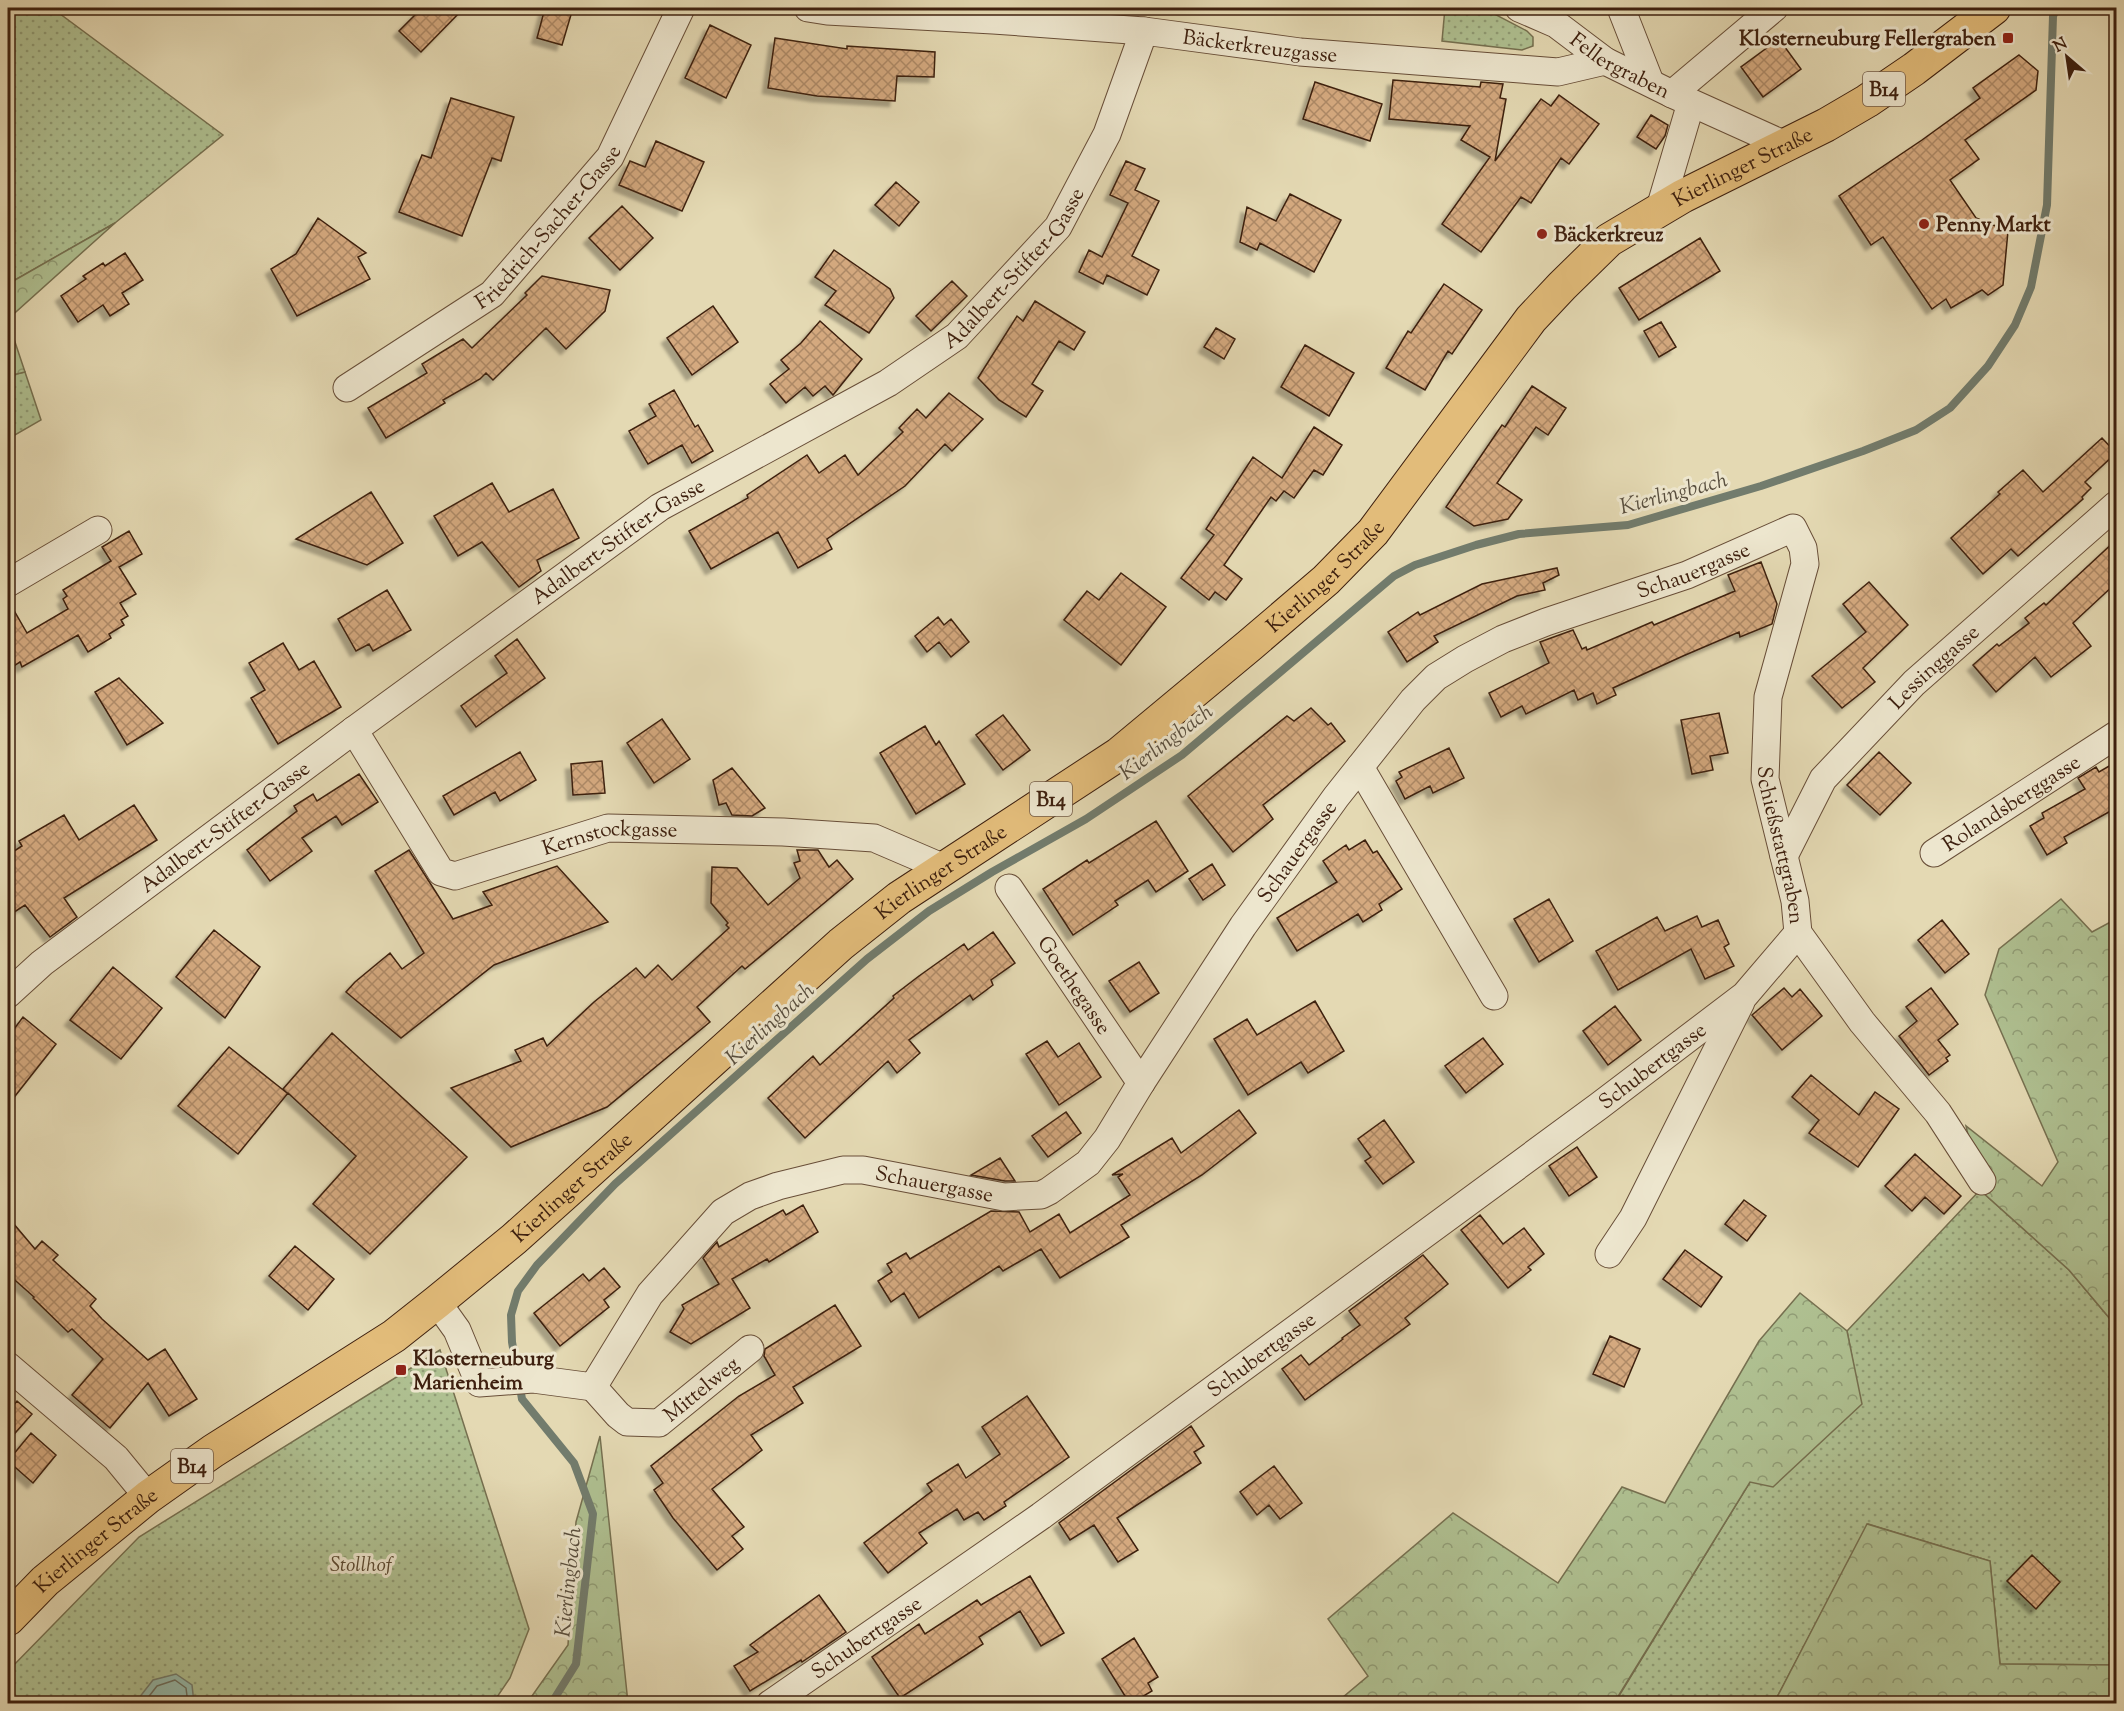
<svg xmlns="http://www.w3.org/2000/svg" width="2124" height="1711" viewBox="0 0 2124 1711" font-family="'Sorts Mill Goudy',serif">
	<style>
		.grass { fill: url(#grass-dots); stroke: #767050; stroke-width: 1.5 }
		.forest { fill: url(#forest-crowns); stroke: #767050; stroke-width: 1.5 }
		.water { fill: #95baab; stroke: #727c6d; stroke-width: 1.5 }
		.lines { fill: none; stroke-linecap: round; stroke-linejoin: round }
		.shore { stroke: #6a6d5d; stroke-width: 1.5 }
		.stream { stroke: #727c6d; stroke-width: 8 }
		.building { fill: url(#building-cross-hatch); stroke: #3e200f; stroke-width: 1.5; filter: url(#shadow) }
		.street-casing { stroke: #684e38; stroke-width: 29 }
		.primary-casing { stroke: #3e200f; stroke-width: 35 }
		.street { stroke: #ede6ce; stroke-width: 27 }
		.primary { stroke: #e2bc7a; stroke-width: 33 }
		.poi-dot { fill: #8f2418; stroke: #ede6ce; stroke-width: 2 }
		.labels { text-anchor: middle; stroke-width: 6; stroke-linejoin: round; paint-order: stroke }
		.shield { fill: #ede6ce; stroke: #725b48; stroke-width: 1.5 }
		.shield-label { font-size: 20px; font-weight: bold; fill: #3e200f }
		.poi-label { font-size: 21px; font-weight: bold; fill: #3e200f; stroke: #ede6ce; text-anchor: start }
		.street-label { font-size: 21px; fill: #3e200f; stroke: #ede6ce }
		.park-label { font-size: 21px; font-style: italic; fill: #5a4830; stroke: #ede6ce }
		.water-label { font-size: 22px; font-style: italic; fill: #584e3e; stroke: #ede6ce }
	</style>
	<defs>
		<pattern id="grass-dots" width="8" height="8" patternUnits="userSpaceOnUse" patternTransform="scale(1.5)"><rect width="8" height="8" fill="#afc091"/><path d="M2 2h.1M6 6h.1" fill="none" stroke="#909c75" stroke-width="1.8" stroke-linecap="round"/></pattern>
		<pattern id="forest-crowns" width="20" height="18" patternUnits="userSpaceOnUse" patternTransform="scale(1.5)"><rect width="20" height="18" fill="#afc091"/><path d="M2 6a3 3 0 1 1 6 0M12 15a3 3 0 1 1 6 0" fill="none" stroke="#909c75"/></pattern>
		<pattern id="building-cross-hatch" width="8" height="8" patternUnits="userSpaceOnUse" patternTransform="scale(1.5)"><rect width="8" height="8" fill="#d4a97f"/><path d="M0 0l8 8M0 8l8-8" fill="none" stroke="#ad8966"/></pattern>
		<filter id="shadow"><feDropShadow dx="-5.5" dy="5.5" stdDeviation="1.5" flood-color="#0004"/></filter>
	</defs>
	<rect width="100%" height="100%" fill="#e4d9b3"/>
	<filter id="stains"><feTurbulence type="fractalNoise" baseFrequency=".00333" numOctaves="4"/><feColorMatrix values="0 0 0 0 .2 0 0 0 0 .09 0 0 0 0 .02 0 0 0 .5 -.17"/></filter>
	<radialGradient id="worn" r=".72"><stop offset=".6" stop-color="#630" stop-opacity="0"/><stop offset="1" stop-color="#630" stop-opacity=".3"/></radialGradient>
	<path class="grass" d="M8,8H52L223,135L115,223L8,284Z
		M1445,8H1483L1527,31L1533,37V46L1522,50L1442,41Z
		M25,372L41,420L8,439V376Z
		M1980,1190L2069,1270L2116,1326V1665L2000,1664L1990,1561L1868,1524L1774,1703L1614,1704L1750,1482L1861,1404L1847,1331Z
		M440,1350L529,1629L510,1678L493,1703L8,1704V1671L139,1537Z"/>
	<path class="forest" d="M115,223L8,319V284Z
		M8,321L25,372L8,376Z
		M2061,899L2092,932L2116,919V1326L2069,1270L1980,1190L1966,1126L2042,1186L2058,1162L1985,995L1999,949Z
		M1800,1293L1847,1331L1862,1404L1773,1487L1750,1482L1614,1703H1336L1368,1676L1328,1619L1453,1513L1558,1583L1622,1487L1665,1503L1759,1341Z
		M600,1436L628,1703H527L568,1645L576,1522Z
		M1867,1524L1990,1561L2000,1664L2116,1665V1703H1774Z"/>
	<path class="water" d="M176,1674L192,1685L194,1703H135L153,1680Z"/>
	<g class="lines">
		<path class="shore" d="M143,1704L157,1686L175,1680L186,1688L188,1704"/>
		<path class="stream" d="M551,1704L576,1664L593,1514L574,1463L522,1399L512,1342L511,1315L518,1291L537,1265L615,1184L867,959L929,911L992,872L1086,819L1182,755L1394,576L1415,565L1476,545L1519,534L1628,525L1761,486L1863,451L1916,430L1950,408L1988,366L2015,325L2031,287L2047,205L2053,16L2057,8"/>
	</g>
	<path class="building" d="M422,8H464L421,52L399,31Z
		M545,8H573L562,45L537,38Z
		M710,25L751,45L726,98L685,78Z
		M775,38L847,49V46L935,52L934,77L897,76L895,101L817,96L768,88Z
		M1779,39L1801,69L1763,97L1741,67Z
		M2019,55L2038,71L2036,90L1965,140L1979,159L1950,180L1976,218L2008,231L2003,285L1988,295L1982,290L1951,308L1946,299L1932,309L1883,237L1871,245L1839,196L1922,140L1980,98L1973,88Z
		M1393,80L1480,87L1481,82L1503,84L1500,98L1506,99L1495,161L1541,99L1551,106L1559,95L1599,124L1569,164L1561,158L1531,203L1521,197L1481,252L1442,224L1490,157L1461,140L1470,126L1389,119Z
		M1315,82L1382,104L1370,141L1303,119Z
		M451,98L514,117L501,161L492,158L462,236L399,212L422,155L431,158Z
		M1651,115L1668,125L1665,136L1656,149L1637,137Z
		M656,141L704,162L682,211L619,185L630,161L645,167Z
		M1126,161L1145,169L1135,190L1159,201L1132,256L1159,270L1147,295L1107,275L1103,284L1079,272L1089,250L1102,257L1128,203L1110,195Z
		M896,182L919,202L899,226L875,205Z
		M1290,194L1341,220L1314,272L1260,243L1257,250L1240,242L1247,207L1276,221Z
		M622,206L653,238L620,270L589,238Z
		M318,218L366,253L358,257L370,279L297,316L271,269L296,254Z
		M1700,238L1720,271L1639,320L1619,288Z
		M834,250L890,289L894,298L869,333L825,305L836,291L815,277Z
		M125,253L143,280L122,293L129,304L110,316L103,305L78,322L61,296L86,279L83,276L103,263L105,266Z
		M542,276L610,290L605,311L566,349L546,328L493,380L486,373L480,379L443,400L445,403L386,438L368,408L427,373L422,364L463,339L472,348L527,295L525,293Z
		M952,281L967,296L931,331L916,316Z
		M1444,284L1482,310L1452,354L1448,351L1425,390L1386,368L1408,331L1411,333Z
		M1035,301L1085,332L1074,350L1059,341L1032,384L1043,391L1026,417L999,400L978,378L1017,316L1023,321Z
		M713,306L738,342L692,375L667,338Z
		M820,321L862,359L833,395L825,386L813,396L805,387L786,403L770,384L789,369L781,360L801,343Z
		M1661,322L1676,347L1659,357L1644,331Z
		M1216,328L1235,339L1224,359L1204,347Z
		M1305,345L1354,373L1329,416L1281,387Z
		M1532,386L1566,408L1548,435L1536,427L1497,483L1522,500L1508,519L1474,526L1446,507L1502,425L1505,427Z
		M674,390L695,427L698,425L713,451L692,463L682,445L648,464L629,431L656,416L649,404Z
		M949,393L983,419L952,451L945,444L905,486L827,539L832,549L798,568L778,532L711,569L689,531L748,498L747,495L807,455L819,473L845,455L858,475L903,432L899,428L917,409L926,418Z
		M1314,427L1342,445L1323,475L1314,470L1294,498L1284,491L1276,501L1271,497L1224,565L1242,579L1226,600L1215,592L1209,600L1181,578L1214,535L1206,529L1253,457L1282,478Z
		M2102,438L2116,453L2085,482L2091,488L2082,497L2083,499L2018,556L2011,549L1983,574L1951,538L2000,494L1998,492L2023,470L2043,492Z
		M492,483L509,512L553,489L579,538L537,560L541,571L519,587L482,542L458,556L434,516Z
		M371,492L403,543L367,565L296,539Z
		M129,531L142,554L119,567L136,594L120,603L128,616L121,620L124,625L109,634L111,638L88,652L78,635L22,667L20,662L8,670V600L27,633L68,609L63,599L67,596L63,590L111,561L102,547Z
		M2116,540V583L2073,623L2091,646L2051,677L2035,657L1996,692L1973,665L1997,644L1999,646L2029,623L2025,618L2044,603L2046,605Z
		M1761,562L1777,604L1772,624L1740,637L1739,632L1683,656L1613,688L1616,695L1597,704L1593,693L1578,700L1574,690L1526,714L1522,706L1501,717L1489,693L1549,663L1540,642L1573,630L1582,649L1586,647L1587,650L1652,622L1654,625L1735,591L1728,575Z
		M1557,568L1559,575L1543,583L1545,590L1517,596L1434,636L1438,642L1407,662L1388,632L1418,612L1420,615L1482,584Z
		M1121,573L1166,607L1121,665L1064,620L1087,591L1099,600Z
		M1869,582L1908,625L1863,668L1875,682L1842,708L1812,676L1866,632L1843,604Z
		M387,590L411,630L373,651L369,644L356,651L338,619Z
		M938,617L944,625L951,619L969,642L951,657L939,642L927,652L915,636Z
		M517,639L545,678L476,727L461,706L507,673L495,656Z
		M283,643L299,670L314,661L341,707L278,744L251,698L265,690L249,663Z
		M119,678L163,723L127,745L95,692Z
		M1311,708L1328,725L1331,723L1345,741L1263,805L1273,819L1233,852L1188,796L1287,716L1294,721Z
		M1719,713L1728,753L1710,756L1713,770L1692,774L1681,720Z
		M1003,715L1030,750L1003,770L976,735Z
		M662,719L690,759L654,783L627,743Z
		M925,726L936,745L939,741L965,784L916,814L880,753Z
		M1449,748L1464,778L1433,793L1430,786L1405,799L1396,781L1402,777L1399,772Z
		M520,752L536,780L500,801L495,792L454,815L443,796Z
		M1879,752L1911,783L1880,815L1847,785Z
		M602,761L605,793L573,795L571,764Z
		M2116,762V808L2064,837L2067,843L2047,855L2030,826L2044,818L2042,813L2085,789L2078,778L2096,767L2099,772Z
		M732,768L765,808L752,816L732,815L726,803L719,805L713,780Z
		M359,774L378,802L342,825L336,816L302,838L312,851L270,881L247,850L297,811L294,806L313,794L317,801Z
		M134,805L157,840L64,898L77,917L50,937L25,905L8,916V855L22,846L19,841L64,815L79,840Z
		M1156,821L1188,871L1156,892L1148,880L1115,901L1118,905L1073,935L1043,889L1087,860L1089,863Z
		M1365,840L1373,853L1377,851L1402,889L1379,904L1382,910L1363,922L1358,914L1297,951L1277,918L1337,882L1323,861L1346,845L1349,850Z
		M409,850L453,919L492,905L483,892L557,866L608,922L494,965L401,1038L346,992L355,982L390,953L402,969L424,953L375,871Z
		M797,850H818L829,867L837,860L853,879L745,969L742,966L697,1007L710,1022L607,1107L511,1147L451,1088L521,1061L515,1050L543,1038L547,1046L594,1002L636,968L645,978L658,965L672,980L729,928L726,925L728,923L711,903L712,867L737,868L768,905L800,878L794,863L800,861Z
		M1212,864L1225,885L1203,900L1189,879Z
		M1549,899L1573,941L1539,962L1514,919Z
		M1697,916L1702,927L1718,920L1729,944L1724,947L1734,966L1705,979L1691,949L1618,990L1596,951L1657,917L1665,931Z
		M1942,920L1969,954L1945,973L1918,940Z
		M214,930L260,967L225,1018L176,977Z
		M993,932L1015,963L991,980L993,985L973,1000L970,995L909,1040L920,1053L897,1073L888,1061L805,1138L768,1098L813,1056L820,1065L894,998L893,996L919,976L964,944L968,950Z
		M1139,962L1159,993L1130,1012L1109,981Z
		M113,967L162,1008L121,1059L70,1020Z
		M1784,988L1792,997L1800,989L1822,1016L1782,1050L1752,1015Z
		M1931,988L1958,1024L1938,1040L1950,1055L1946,1058L1948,1061L1929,1075L1899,1036L1917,1021L1906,1007Z
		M1315,1001L1344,1051L1308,1073L1301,1062L1248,1095L1214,1039L1247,1019L1257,1035Z
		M1615,1006L1641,1040L1608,1065L1583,1031Z
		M23,1017L56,1044L8,1105V1037Z
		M332,1033L467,1157L370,1254L313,1204L356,1156L288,1093L238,1154L178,1106L229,1047L287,1093L283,1089Z
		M1483,1038L1503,1064L1466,1093L1445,1066Z
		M1047,1041L1058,1057L1079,1043L1101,1077L1059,1105L1026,1054Z
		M1811,1075L1859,1115L1875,1092L1899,1109L1858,1167L1809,1133L1819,1120L1792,1097Z
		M1239,1110L1256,1133L1202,1175L1121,1225L1129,1237L1060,1278L1041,1249L1003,1271L999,1266L919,1318L904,1293L891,1302L878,1281L892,1272L887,1264L906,1253L910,1259L991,1211L1019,1212L1030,1232L1059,1214L1070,1233L1130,1195L1118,1177L1123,1174L1112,1175L1172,1138L1181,1153Z
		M1066,1112L1081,1133L1048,1157L1032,1136Z
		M1384,1120L1414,1162L1383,1184L1365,1161L1371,1157L1358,1139Z
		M1577,1147L1597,1177L1569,1196L1549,1166Z
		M1915,1154L1961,1196L1944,1214L1925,1197L1912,1211L1885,1186Z
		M1000,1158L1015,1181H1005L971,1175Z
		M1744,1200L1766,1216L1747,1241L1725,1224Z
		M803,1205L818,1232L769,1262L767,1259L732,1279L750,1308L691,1344L670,1332L684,1309L682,1305L719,1284L703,1258L717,1242L719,1247L783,1210L786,1215Z
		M1480,1215L1503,1244L1524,1228L1544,1254L1528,1267L1531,1270L1508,1288L1461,1230Z
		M8,1217L35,1249L42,1241L58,1255L53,1260L96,1299L90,1306L102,1319L148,1360L165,1349L197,1399L169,1416L148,1383L110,1428L72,1395L103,1359L72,1329L68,1332L33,1298L34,1297L8,1274Z
		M295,1246L334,1279L308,1310L269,1276Z
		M1685,1250L1722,1277L1701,1307L1663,1279Z
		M1423,1255L1448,1284L1405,1318L1410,1324L1305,1400L1282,1369L1301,1355L1309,1365L1343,1339L1342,1338L1360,1325L1349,1311Z
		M604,1268L620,1287L604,1300L609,1307L560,1346L534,1313L583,1274L589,1281Z
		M835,1305L861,1346L793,1387L803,1403L751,1435L762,1450L712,1489L744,1527L732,1536L743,1549L717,1570L673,1518L654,1490L663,1483L651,1466L739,1396L775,1375L764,1356L765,1349Z
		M1610,1336L1640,1349L1624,1387L1593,1374Z
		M1027,1396L1069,1457L1004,1502L1006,1506L984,1520L978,1512L964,1520L957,1509L919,1533L927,1543L888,1573L864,1543L932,1491L927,1484L958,1464L966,1478L1000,1454L982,1427Z
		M17,1401L32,1414L8,1441V1412Z
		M1191,1426L1204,1446L1194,1452L1201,1463L1117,1518L1138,1550L1118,1562L1094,1525L1070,1540L1059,1523Z
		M31,1433L56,1455L33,1483L8,1461Z
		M1274,1466L1302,1503L1280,1519L1269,1505L1257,1515L1240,1492Z
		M2032,1555L2060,1582L2036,1609L2007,1581Z
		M1030,1576L1064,1633L1041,1646L1020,1611L979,1637L983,1644L900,1698L872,1657L919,1624L925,1634L977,1600L981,1605Z
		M819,1595L846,1632L802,1662L801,1660L750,1691L734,1666L758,1652L750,1645Z
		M1134,1638L1158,1677L1148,1683L1152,1691L1130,1704L1102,1659Z"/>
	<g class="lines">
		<defs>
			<g id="street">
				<path id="s1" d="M808,8L827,11L993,20L1144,31L1300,52L1558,72L1605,61"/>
				<path id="s2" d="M1519,8L1556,24L1605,61L1672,94L1785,145"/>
				<path d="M1621,8L1650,82"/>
				<path d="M1672,94L1774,8"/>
				<path d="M1660,208L1691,103"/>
				<path id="s3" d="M347,388L492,294L610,157L681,8"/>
				<path d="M8,583L98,530"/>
				<path id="s4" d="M354,730L441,872L455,876L608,828L783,832L874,838L944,868"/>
				<path d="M1360,767L1494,996"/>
				<path id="s5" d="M1934,853L2116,735"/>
				<path id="s6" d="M1784,856L1823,779L1914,683L2116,505"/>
				<path id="s7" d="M1009,888L1141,1083"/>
				<path id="s8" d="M8,994L42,963L354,730L660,507L888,383L957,336L1058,227L1107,134L1144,31"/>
				<path d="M1609,1254L1633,1218L1741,1002"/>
				<path id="s9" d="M437,1302L457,1330L479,1383L533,1379L593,1387L650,1294L723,1212L750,1196L778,1186L843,1170H863L1004,1197L1041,1195L1049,1191L1088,1163L1107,1139L1141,1083L1243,926L1336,797L1413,700L1436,677L1465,659L1503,639L1546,622L1687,575L1793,528L1803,548L1805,564L1768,697L1765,779L1795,901L1798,933L1862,1022L1938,1113L1982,1181"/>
				<path d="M8,1366L116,1458L148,1497"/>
				<path id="s10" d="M593,1387L618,1415L627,1422L659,1423L750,1349"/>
				<path id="s11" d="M770,1704L1041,1516L1599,1106L1745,995L1798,933"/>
			</g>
			<g id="primary">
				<path id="s12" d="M8,1619L45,1581L148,1497L213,1451L394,1336L437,1302L514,1239L571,1188L841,944L899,898L1119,754L1250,645L1326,580L1373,532L1531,319L1562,286L1609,240L1683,196L1826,125L1867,101L1914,69L1994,8"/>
			</g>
		</defs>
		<use href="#street" class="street-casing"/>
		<use href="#primary" class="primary-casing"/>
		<use href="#street" class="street"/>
		<use href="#primary" class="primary"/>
	</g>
	<g class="poi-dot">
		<rect x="2002" y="32" width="12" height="12" rx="3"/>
		<circle cx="1924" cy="224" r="6"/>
		<circle cx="1542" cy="234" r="6"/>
		<rect x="395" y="1364" width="12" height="12" rx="3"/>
	</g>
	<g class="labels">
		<g class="shield">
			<rect x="1863" y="72" width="42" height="34" rx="4.5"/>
			<rect x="1030" y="782" width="42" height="34" rx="4.5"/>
			<rect x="171" y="1449" width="42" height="34" rx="4.5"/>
		</g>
		<g class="shield-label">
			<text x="1884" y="96">B14</text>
			<text x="1051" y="806">B14</text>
			<text x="192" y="1473">B14</text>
		</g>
		<g class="poi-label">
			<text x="1996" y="45" text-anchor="end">Klosterneuburg Fellergraben</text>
			<text x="1936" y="231">Penny Markt</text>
			<text x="1554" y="241">Bäckerkreuz</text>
			<text x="413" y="1365">Klosterneuburg<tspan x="413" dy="24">Marienheim</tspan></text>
		</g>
		<g class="street-label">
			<text dy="7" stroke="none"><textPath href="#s1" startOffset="454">Bäckerkreuzgasse</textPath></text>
			<text dy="7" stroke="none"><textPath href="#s2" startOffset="117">Fellergraben</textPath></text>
			<text dy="7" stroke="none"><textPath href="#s12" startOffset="2278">Kierlinger Straße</textPath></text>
			<text dy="7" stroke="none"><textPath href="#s3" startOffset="260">Friedrich-Sacher-Gasse</textPath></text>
			<text dy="7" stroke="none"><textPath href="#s8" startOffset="1246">Adalbert-Stifter-Gasse</textPath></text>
			<text dy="7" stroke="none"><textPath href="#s8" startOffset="760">Adalbert-Stifter-Gasse</textPath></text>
			<text dy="7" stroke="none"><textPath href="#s9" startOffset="1689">Schauergasse</textPath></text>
			<text dy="7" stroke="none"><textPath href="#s12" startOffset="1684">Kierlinger Straße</textPath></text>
			<text dy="7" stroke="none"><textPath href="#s6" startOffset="244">Lessinggasse</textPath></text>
			<text dy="7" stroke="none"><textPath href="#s5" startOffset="92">Rolandsberggasse</textPath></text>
			<text dy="7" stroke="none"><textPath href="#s8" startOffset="274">Adalbert-Stifter-Gasse</textPath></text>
			<text dy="7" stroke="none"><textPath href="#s4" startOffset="342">Kernstockgasse</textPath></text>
			<text dy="7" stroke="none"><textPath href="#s9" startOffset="2124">Schießstattgraben</textPath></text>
			<text dy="7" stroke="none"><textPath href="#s9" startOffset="1186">Schauergasse</textPath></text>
			<text dy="7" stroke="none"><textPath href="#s12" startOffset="1198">Kierlinger Straße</textPath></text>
			<text dy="7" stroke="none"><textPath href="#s7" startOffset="117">Goethegasse</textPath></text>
			<text dy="7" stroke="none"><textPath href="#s11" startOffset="1089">Schubertgasse</textPath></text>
			<text dy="7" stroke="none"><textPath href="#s9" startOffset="646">Schauergasse</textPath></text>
			<text dy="7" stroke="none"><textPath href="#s12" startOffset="712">Kierlinger Straße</textPath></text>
			<text dy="7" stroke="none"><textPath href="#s11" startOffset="603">Schubertgasse</textPath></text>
			<text dy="7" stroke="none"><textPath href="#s10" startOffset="135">Mittelweg</textPath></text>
			<text dy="7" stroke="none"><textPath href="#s12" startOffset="118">Kierlinger Straße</textPath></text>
			<text dy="7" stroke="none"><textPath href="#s11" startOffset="117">Schubertgasse</textPath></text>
		</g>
		<g class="park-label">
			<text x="361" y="1571">Stollhof</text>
		</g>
		<g class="water-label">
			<text transform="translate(1673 492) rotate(-15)" y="8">Kierlingbach</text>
			<text transform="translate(1165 741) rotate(-37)" y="8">Kierlingbach</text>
			<text transform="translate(769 1023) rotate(-42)" y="8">Kierlingbach</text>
			<text transform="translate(567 1582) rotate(-84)" y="8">Kierlingbach</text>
		</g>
	</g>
	<rect width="2124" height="1711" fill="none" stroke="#e4d9b3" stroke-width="30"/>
	<rect x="9" y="9" width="2106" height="1693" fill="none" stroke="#3e200f" stroke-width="3"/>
	<rect x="15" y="15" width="2094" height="1681" fill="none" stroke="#3e200f" stroke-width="1.5"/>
	<g transform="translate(2067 57) rotate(331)" stroke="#ede6ce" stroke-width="4.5" paint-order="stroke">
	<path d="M0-4.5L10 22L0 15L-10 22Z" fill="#3e200f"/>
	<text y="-9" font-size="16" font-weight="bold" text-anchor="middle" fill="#3e200f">N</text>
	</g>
	<rect width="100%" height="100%" filter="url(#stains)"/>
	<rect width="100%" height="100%" fill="url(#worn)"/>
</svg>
